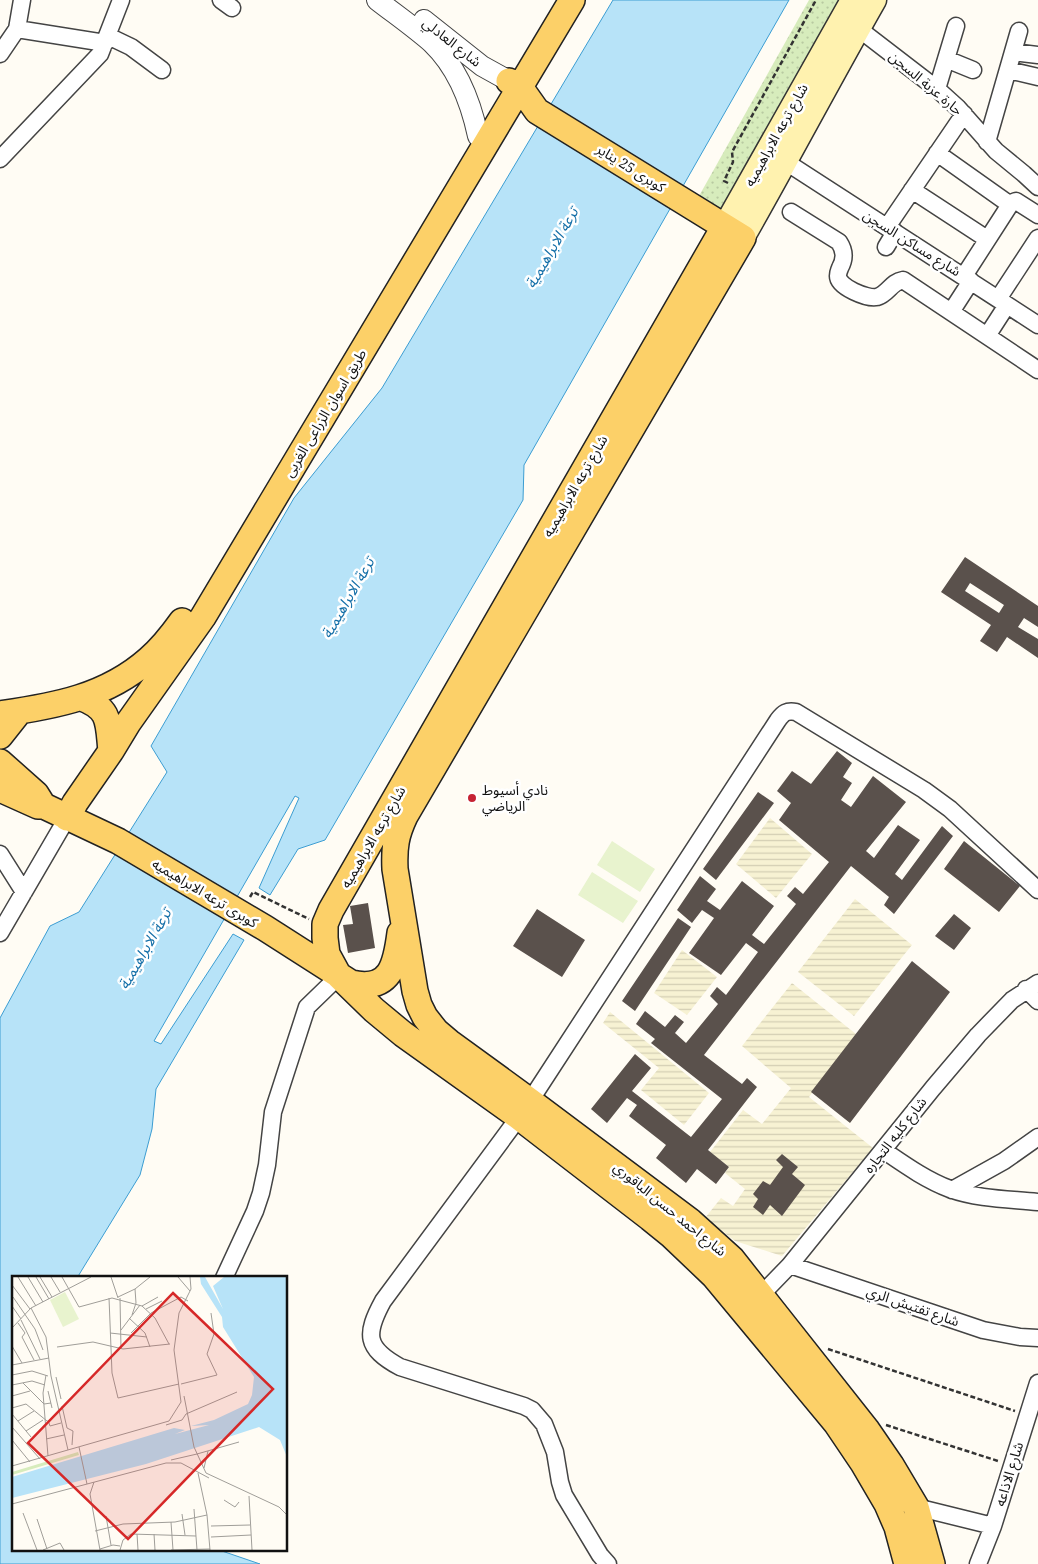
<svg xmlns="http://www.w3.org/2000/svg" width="1038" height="1564" viewBox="0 0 1038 1564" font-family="'Noto Serif','Noto Sans Arabic',serif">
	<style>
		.farmland { fill: url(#farmland-rules) }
		.green { fill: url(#green-dots) }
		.pitch { fill: #e8f3ce }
		.water { fill: #b7e3f8; stroke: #3c9dd2 }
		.building { fill: #5a514c; fill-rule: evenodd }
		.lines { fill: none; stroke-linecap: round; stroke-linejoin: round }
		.minor-casing { stroke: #444; stroke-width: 19 }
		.tertiary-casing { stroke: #444; stroke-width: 22 }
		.secondary-casing { stroke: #333; stroke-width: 25 }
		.primary-casing { stroke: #222; stroke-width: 28 }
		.path { stroke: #333; stroke-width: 2.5; stroke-dasharray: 5 2.5; stroke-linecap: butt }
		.minor { stroke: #fff; stroke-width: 16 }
		.tertiary { stroke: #fff; stroke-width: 20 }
		.secondary { stroke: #fff2af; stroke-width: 22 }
		.primary { stroke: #fcd068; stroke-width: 25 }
		.poi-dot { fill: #c62333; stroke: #fff; stroke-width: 2 }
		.labels { text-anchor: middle; stroke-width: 5; stroke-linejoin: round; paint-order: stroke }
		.street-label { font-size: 14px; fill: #111; stroke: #fff }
		.poi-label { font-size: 14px; fill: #111; stroke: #fff; text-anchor: start }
		.water-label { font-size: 15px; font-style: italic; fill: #146fa8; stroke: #fff }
		.inset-road { fill: none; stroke: #a09e99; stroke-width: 1 }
		.view { fill: #d62828; fill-opacity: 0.15; stroke: #d62828; stroke-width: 2.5 }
		.inset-edge { fill: none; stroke: #111; stroke-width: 2.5 }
	</style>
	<defs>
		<pattern id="farmland-rules" width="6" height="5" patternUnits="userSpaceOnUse" patternTransform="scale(1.25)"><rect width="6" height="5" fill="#f7f2d3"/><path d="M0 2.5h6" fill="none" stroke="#d3ceb4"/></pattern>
		<pattern id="green-dots" width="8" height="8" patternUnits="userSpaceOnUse" patternTransform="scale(1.25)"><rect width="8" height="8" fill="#d7ecbc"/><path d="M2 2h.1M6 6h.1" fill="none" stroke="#b8c9a1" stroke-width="1.8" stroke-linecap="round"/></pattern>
	</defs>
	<rect width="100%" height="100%" fill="#fffcf4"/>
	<path class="farmland" d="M770,818L812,854L776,898L736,864Z
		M855,899L912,945L854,1016L798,972Z
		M682,950L717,977L687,1015L654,993Z
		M792,983L856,1034L809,1097L873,1148L782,1256L735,1241L705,1218L721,1198L733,1206L745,1189L725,1173L729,1167L710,1152L743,1110L762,1124L791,1088L742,1046Z
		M610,1012L709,1093L684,1125L641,1090L659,1068L603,1023Z"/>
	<path class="green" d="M809,0H840L723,210L699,196Z"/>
	<path class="pitch" d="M612,841L655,869L640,892L597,865Z
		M592,872L638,901L623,923L578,895Z"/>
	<path class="water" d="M613,0H789L524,465L523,500L325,840L298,849L270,895L259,888L299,798L295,796L154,1041L161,1044L233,934L244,940L156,1089L152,1129L140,1175L77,1278H14V1550H219L260,1564H0V1018L50,926L79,912L167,772L151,746L294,498L382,388Z"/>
	<path class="building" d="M965,557L1038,606V627L1024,618L1018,627L1038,639V658L1007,637L997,652L980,641L991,625L941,592ZM970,583L1004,605L999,613L965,591Z
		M837,751L852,763L843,777L852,783L841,800L851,807L873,776L906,802L866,851L874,858L898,825L920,840L895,874L902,880L942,826L953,836L894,914L884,905L889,897L851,866L704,1055L742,1084L747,1078L757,1087L708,1150L729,1167L716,1184L697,1169L686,1183L656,1158L666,1145L629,1116L637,1105L627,1098L607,1123L591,1109L635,1054L651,1068L632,1091L691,1137L722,1099L651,1043L655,1039L636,1024L645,1011L665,1027L675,1015L684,1022L675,1033L686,1043L718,1004L710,996L717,987L726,995L758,952L746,943L721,975L689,953L714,918L702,910L692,923L677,910L700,876L716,889L707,901L720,910L742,881L774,906L752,935L764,944L796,904L787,896L795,887L803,894L829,862L779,820L791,803L777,791L792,771L811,784Z
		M758,792L774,803L716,880L703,869Z
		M964,841L1020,886L999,912L944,869Z
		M368,903L375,948L348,953L343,925L353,924L350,906Z
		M537,909L585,940L562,977L513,946Z
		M954,914L971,928L954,950L935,936Z
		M678,918L691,927L635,1011L622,1001Z
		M912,961L950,992L850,1123L811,1092Z
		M782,1154L798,1167L792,1174L805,1185L782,1216L770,1205L763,1215L753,1207L758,1199L753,1194L763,1181L770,1185L783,1167L776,1160Z"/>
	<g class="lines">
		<defs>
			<path id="minor" d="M221,0L232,8
				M17,29L105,43
				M859,29L937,89L958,108L996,151L1024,174L1038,187
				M108,36L131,47L162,70
				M1013,52L1038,55
				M0,54L17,29L22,0
				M946,59L973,70
				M1008,70L1038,77
				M937,89L956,26
				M987,142L1019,31
				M937,153L1009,204
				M0,159L100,54L121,0
				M786,162L1038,325
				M912,190L987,239
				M791,212L839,242C845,251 845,259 840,268C839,271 838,272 838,276C838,287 867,299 877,297C888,294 891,282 903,280L1038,370
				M887,227L964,114
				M886,247L895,232
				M964,276L1011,203L1016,201L1038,215
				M998,299L1038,238
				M951,312L971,281
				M987,336L1007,305
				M0,854L24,892
				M0,933L67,818
				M1026,989L1038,1001
				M530,1101L778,720C783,713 787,710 796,712L924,790L950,809L1038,890
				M519,1117L383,1301C365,1334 365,1348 400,1367L524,1406L532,1410L544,1424L555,1452L560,1482L564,1495L600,1555L608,1564
				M883,1150C905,1165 926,1180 950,1189C978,1199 1009,1199 1038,1202
				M952,1190L1004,1161L1038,1137
				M790,1265L983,1330L1020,1337L1038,1338
				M224,1278L255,1211L261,1193L267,1165L273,1112L307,1007L339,976
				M761,1295L790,1265L933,1088L978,1035L1012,1000L1038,983
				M916,1507L993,1526
				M978,1564L993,1526L1038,1383"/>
			<path id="tertiary" d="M377,0C395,14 415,28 432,43C457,67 471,103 478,136
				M424,20L482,66L509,81"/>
			<path id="secondary" d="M724,227L852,0
				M743,238C788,159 830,79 875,0"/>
			<path id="primary" d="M509,81L520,87L537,111L743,238L405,816C396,835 394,847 395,869L415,991L419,1005L425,1017L436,1031L449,1042L530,1101L690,1221L732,1259L867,1430L891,1465L916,1507L932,1564
				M724,227L331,910L325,924V938L327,954L339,976L374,1010L403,1034L519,1117L650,1218L671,1235L714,1276L836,1423L863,1463L887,1504L897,1527L907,1564
				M82,698C111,709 108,723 111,751
				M0,714C55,706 106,697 149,659C162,648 172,635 182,621
				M0,736L19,712
				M0,762L36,794L41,802
				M0,789L38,806H44L118,841L265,928L351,983C391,992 396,964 400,933
				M67,818L75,803L111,751L128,723L203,617L572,0"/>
		</defs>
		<use href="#minor" class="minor-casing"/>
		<use href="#tertiary" class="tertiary-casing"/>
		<use href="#secondary" class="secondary-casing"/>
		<use href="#primary" class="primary-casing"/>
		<path class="path" d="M728,183L724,181L733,162L732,152L816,0
			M250,897L253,892L309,919
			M828,1349L1015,1411
			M886,1425L998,1461"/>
		<use href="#minor" class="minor"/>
		<use href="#tertiary" class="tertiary"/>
		<use href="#secondary" class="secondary"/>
		<use href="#primary" class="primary"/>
	</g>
	<circle class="poi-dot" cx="472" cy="798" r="5"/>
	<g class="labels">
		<g class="street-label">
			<text transform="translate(452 42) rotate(38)" y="5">شارع العادلي</text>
			<text transform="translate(926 83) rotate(40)" y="5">حارة عزبة السجن</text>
			<text transform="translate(776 135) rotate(-61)" y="5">شارع ترعه الابراهيميه</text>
			<text transform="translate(631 168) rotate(32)" y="5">كوبرى 25 يناير</text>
			<text transform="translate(912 243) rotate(32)" y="5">شارع مساكن السجن</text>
			<text transform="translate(325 413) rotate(-59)" y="5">طريق اسوان الزراعى الغربى</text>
			<text transform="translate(575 486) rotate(-60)" y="5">شارع ترعه الابراهيميه</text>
			<text transform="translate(373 837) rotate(-60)" y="5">شارع ترعه الابراهيميه</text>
			<text transform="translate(205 893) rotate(31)" y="5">كوبرى ترعه الابراهيميه</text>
			<text transform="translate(895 1135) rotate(-52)" y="5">شارع كليه التجاره</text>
			<text transform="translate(670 1209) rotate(39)" y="5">شارع احمد حسن الباقوري</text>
			<text transform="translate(913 1306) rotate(19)" y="5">شارع تفتيش الري</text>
			<text transform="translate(1009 1474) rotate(-73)" y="5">شارع الاذاعه</text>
		</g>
		<g class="poi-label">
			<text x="482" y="795">نادي أسيوط<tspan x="482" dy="16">الرياضي</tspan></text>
		</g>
		<g class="water-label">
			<text transform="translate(552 248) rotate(-60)" y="5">ترعة الابراهيمية</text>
			<text transform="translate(348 598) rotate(-60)" y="5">ترعة الابراهيمية</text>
			<text transform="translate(145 949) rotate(-60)" y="5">ترعة الابراهيمية</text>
		</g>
	</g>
	<g transform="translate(12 1276)">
		<rect width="275" height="275" fill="#fffcf4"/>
		<path d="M66,176L67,179L0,199V196Z" fill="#d7ecbc"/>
		<path d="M53,16L67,43L51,51L38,24Z" fill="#e8f3ce"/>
		<path d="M188,1H193L211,33L201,10L212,1H275V181L268,164L247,151L134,188L0,222V201L162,152L173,154L163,158L197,149L179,150L202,144L236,128L240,119L242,101L211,51L210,41L189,8Z" fill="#b7e3f8"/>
		<path class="inset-road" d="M6,1L24,30M16,1L31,26M24,1L37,23M28,1L40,21M39,1L48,16M50,1L67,31L100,22L130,30L143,42L157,68M99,1L106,22M166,1L178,15M0,9L18,33M1,21L23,53L31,74M106,21L123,13L138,1M97,22L100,97L106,122L167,108M108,22L109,73M0,30L9,43M130,30L146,21M19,32L34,61L39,100L56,174M134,33L150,25M120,39L124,27L123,13M117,42L133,57L138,71M9,44L28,83M6,47L13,57L10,61L22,84M0,52L19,32L79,1M109,54L128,29M98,57L135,61M119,57L139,37L169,21L176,25M0,70L10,87M45,71L81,66L111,73L158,68M0,89L37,82M0,99L20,95L36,100M34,99L31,117L36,180M44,101L49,123M11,107L32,128L39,127M169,108L205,99L195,78L202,58L199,37M0,109L20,105L33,109M36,115L40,132M0,120L18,115M172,120L182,171L194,197L267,231L275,239M50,130L55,152L61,155L60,169M0,132L14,128L35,145M0,138L19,161M174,138L225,116M36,144L38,150L49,147M6,145L22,135M154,149L170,144L174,138M0,151L28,183M14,155L31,144M34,163L52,159M0,164L18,186M67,171L75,208M185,178L227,166M159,184L185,178M0,190L157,145L169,126L162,74L167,37L179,13L178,1M192,192L196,175M186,197L195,239L198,274M82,206L78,218L88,274M237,220L240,274M212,224L223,231L227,226M0,228L154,187H169L197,202M182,233L185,274M11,237L25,274M170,238L173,259M94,240L99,269M25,243L35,273M159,246L161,274M199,250L238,249M83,255L111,248L163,246L195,239M125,258L126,274M142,258L143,274M199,261L239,259M88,273L101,269L108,270M31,274L48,267L52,274M108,274L111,264L119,258L184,260M159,274L198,273"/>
		<path class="view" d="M161,17L261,113L116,263L16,167Z"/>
		<rect width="275" height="275" class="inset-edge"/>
	</g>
</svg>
